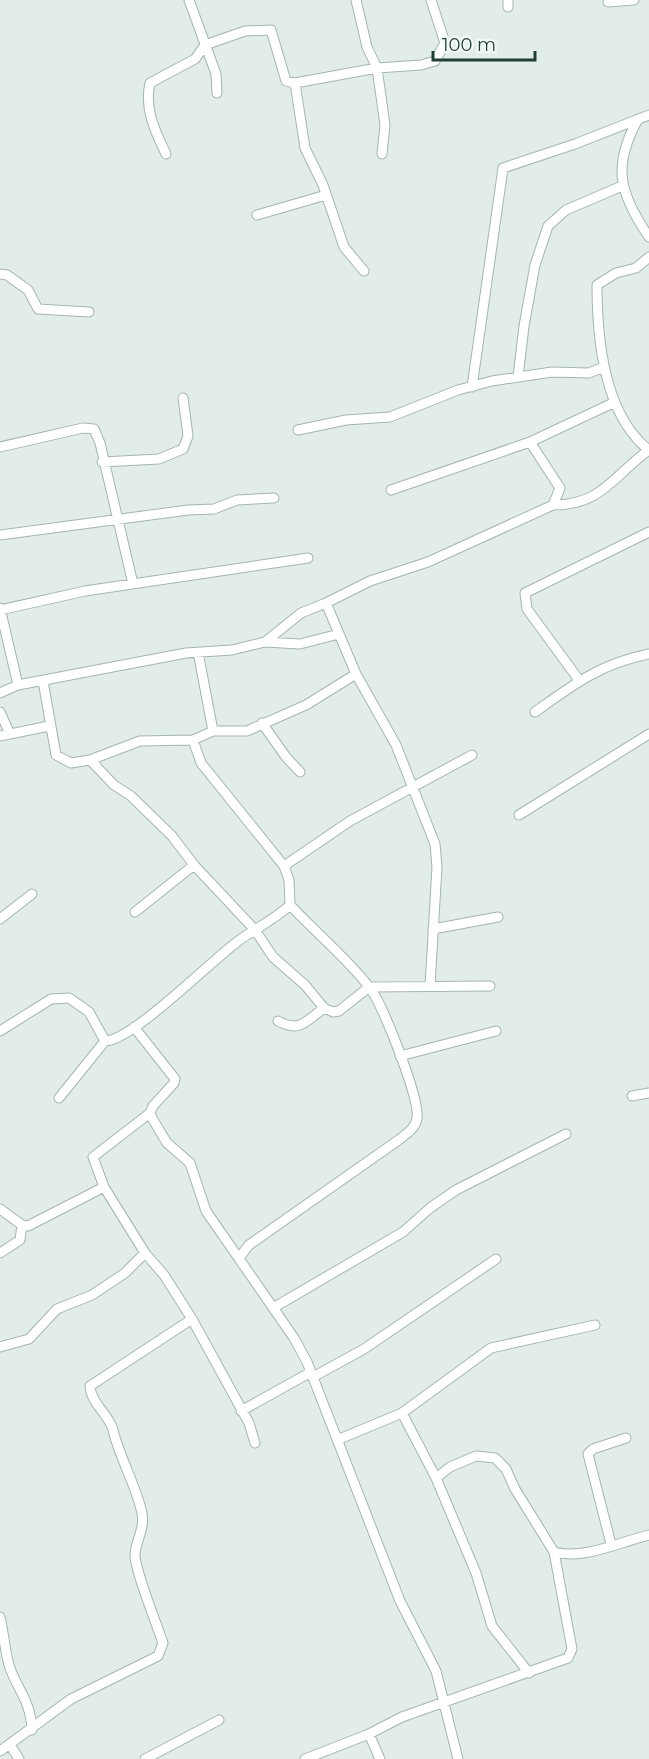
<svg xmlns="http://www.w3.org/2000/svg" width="649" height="1759" viewBox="0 0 649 1759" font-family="Montserrat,sans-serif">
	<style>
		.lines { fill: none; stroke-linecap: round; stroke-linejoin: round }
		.minor-casing { stroke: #a4b5af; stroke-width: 11 }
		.minor { stroke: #fff; stroke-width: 9 }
	</style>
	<rect width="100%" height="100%" fill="#e2ede8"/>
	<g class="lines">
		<defs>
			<path id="minor" d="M189,0L216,74L217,93
				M356,0L367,47L377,68L385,125L382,154
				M608,2L634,0
				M508,7V0
				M295,83L305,148L323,185L344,247L364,271
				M638,119C612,166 619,193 649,237
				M166,154C155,131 144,109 150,83L195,59L205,45L245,31L271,30L286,81L295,83L377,68L421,65L435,61L445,43L431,0
				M257,215L326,195
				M649,257L636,268L616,273L597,285C597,338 604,415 649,450
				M0,274L7,275L28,290L38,309L89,312
				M518,377L524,326L535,265L548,226L566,210L622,186
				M472,387L503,168L575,144L649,115
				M298,430L346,420L390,417L458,390L492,381L552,372L589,373L604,367
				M0,447L83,428L94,429L100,443L133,584
				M102,462L159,459L183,449L188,436L183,398
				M391,490L530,442L615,402
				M553,505C602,505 613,476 649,450
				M0,535L188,510L214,509L237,500L274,498
				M0,608L18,685
				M0,610L85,591L308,558
				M265,642L301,613L326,603
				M198,652L213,731
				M579,680L527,609L525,593L649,532
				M43,681L56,755L71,763L90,760L140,741L193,740L213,731H247L306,705L356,674
				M0,693L18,685L186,653L232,650L265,642L300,644L339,634
				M0,712L10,734
				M535,712C574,684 600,664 649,654
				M262,723L286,757L300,772
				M0,736L49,726
				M90,760L114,785L131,796L172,836L194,865L255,930L273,957L305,985L324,1008L333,1012L339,1011L369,987L490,986
				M519,815L649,734
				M284,866L350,821L472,755
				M135,912L194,865
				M0,919L32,894
				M433,929L498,917
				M430,986L437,867L435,844L396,745L356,674L326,603L370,581L428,562L553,505L560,488L530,442
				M278,1021C300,1033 306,1021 324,1008
				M134,1027L175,1079L174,1083L153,1106L150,1113L152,1118L167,1143L190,1163L206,1211L294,1338L307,1362L400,1601L436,1671L458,1759
				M0,1031L51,999L69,998L89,1012L105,1041C132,1041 211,961 237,942C255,928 273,921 290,905L289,880L284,866L201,763L193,740
				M400,1056L496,1031
				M632,1096L649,1093
				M59,1098L105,1041
				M150,1113L93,1157L104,1187L145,1253L164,1275L192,1319L249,1423L255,1443
				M0,1209L22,1225L28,1226L104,1187
				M0,1253L20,1240L22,1225
				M239,1258L249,1245L400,1139C407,1133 416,1128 417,1118C420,1099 383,1005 370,988C347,958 316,933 290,905
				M273,1308L403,1232L430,1208L456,1190L566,1134
				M0,1347L29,1339L57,1309L92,1295L125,1273L145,1253
				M313,1377L364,1349L496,1259
				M241,1411L311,1372
				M402,1413L436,1478L476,1573L492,1626L529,1673
				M337,1440L402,1413L491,1348L595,1325
				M611,1544L588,1454L593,1449L626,1438
				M554,1552C585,1560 619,1542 649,1535
				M0,1617C4,1633 5,1654 10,1668C19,1693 30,1699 32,1730
				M369,1734L380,1759
				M10,1745L19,1759
				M0,1751L71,1699L158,1656L163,1643C157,1625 134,1568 135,1554C136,1540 145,1529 142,1513C136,1485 120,1459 113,1430C109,1414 91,1404 90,1386L192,1319
				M145,1759L219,1720
				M305,1759L369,1734L402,1717L568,1658L572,1649L554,1552L515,1489L506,1469L495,1458L476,1456L450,1467L436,1478"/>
		</defs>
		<use href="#minor" class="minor-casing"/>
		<use href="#minor" class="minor"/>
	</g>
	<path d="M433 51v9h102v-9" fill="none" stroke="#213f37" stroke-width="3"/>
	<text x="442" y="51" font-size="18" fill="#213f37" stroke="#f3f9f6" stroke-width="4.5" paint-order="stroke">100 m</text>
</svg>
